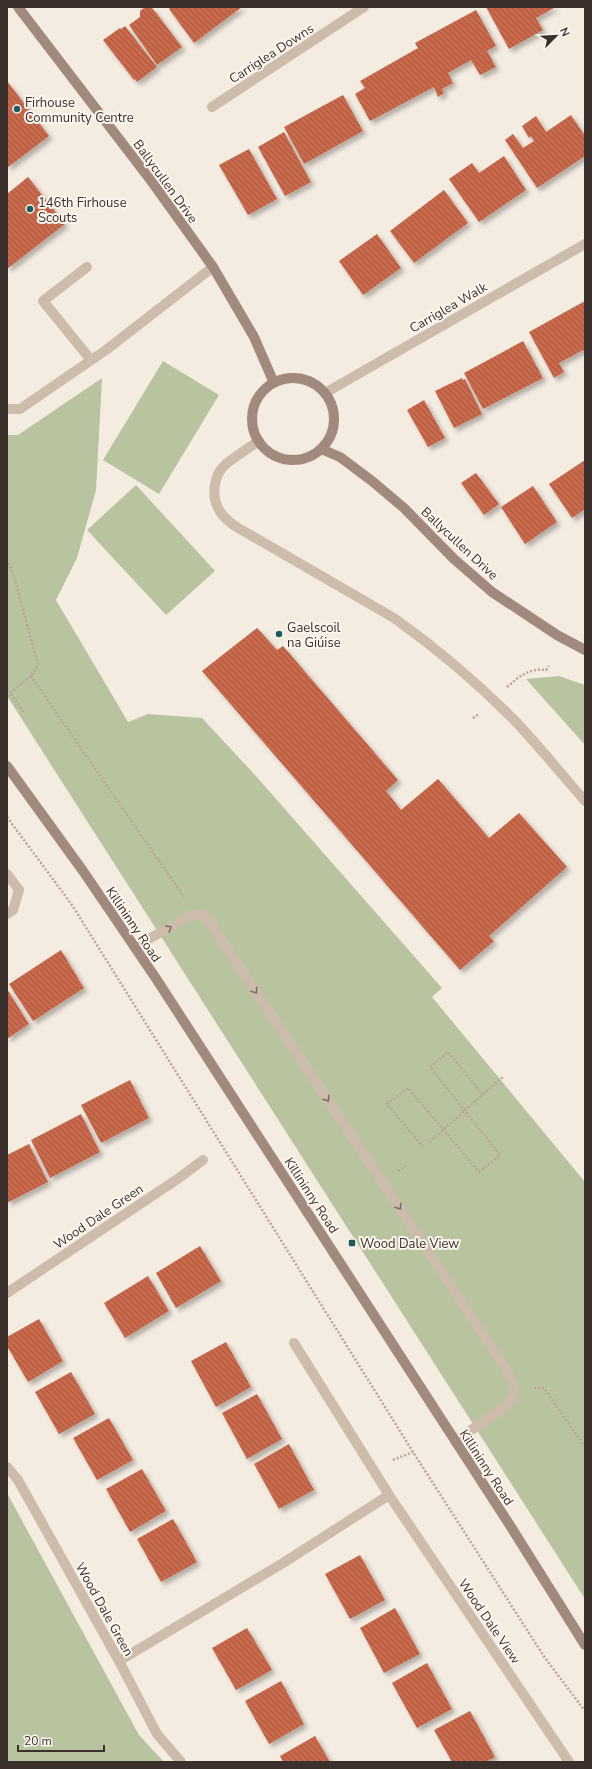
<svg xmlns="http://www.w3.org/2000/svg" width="592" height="1769" viewBox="0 0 592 1769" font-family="'Nunito Sans',sans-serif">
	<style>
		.green { fill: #b8c4a0 }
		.building { fill: url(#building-back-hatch); filter: url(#shadow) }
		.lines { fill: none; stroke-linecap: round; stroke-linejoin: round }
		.path { stroke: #b9a596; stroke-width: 2.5; stroke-dasharray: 2 2; stroke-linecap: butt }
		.lane { stroke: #cdbbac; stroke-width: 10 }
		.street { stroke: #cdbbac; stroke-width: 10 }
		.secondary { stroke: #a18a7d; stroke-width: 10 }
		.oneway { stroke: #7d6f65 }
		.poi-dot { fill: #1f5a5e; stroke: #fbf5ee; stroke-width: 1.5 }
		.labels { text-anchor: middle; stroke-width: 4; stroke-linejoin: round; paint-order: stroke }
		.street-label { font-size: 13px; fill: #3b302b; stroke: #fbf5ee }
		.poi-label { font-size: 13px; fill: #3b302b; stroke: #fbf5ee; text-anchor: start }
	</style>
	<defs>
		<pattern id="building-back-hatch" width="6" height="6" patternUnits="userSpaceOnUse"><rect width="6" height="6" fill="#c8694b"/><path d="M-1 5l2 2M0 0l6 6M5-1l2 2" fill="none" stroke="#a4573f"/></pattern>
		<filter id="shadow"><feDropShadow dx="3.5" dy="3.5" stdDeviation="2" flood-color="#0004"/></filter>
	</defs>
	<rect width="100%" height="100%" fill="#f4ebe1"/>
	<path class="green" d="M163,361L219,395L159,494L103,460Z
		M102,378L96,490L77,558L56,600L128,722L148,714L202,718L255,775L442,988L432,997L585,1182V1599L7,696V435H18Z
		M136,485L215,571L166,615L87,530Z
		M559,676L585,685V745L526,679Z
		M7,1493L139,1735L164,1762H7Z"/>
	<path class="building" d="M145,7L152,8L157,14L182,47L157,65L129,25L140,17V11Z
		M172,7H242L194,43L169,9Z
		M486,7H556L536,18L543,30L509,49Z
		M476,10L496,46L487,51L496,67L480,75L471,60L448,73L453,83L442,89L444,93L438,97L434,87L370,121L355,94L365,88L360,81L418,48L415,43Z
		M125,26L157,67L137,82L135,79L134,80L103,40L120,28L121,29Z
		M7,81L49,136L7,168Z
		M343,95L363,131L304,164L284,127Z
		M571,115L585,136V156L537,188L505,140L513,134L523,148L534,141L531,136L529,138L522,126L536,116L546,132Z
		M284,132L311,182L285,196L258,147Z
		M249,149L277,199L248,215L219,165Z
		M504,156L526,190L479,222L449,179L472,163L479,173Z
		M28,177L65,224L7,269V194Z
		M444,190L468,223L414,263L390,231Z
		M377,234L401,268L363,295L339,261Z
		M585,301V353L583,350L559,363L564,372L554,378L529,332Z
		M523,341L543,378L483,409L464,373Z
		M462,378L463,380L465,379L482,414L454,428L435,391Z
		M424,400L445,438L428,447L407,410Z
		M585,460V509L572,518L549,484Z
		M476,473L499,504L484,515L461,483Z
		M533,486L557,522L525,544L501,507Z
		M257,628L277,650L283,646L398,780L386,791L401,810L438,779L489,838L519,813L567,867L489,936L494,941L460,970L202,671Z
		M61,950L84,988L33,1021L9,984Z
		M7,989L29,1024L7,1039Z
		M130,1080L149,1118L101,1143L81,1105Z
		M81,1114L100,1152L50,1178L31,1140Z
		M29,1144L48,1182L7,1203V1155Z
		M200,1246L221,1281L176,1308L156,1273Z
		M148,1276L169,1311L125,1338L104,1303Z
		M39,1319L63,1361L28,1382L7,1346V1337Z
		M226,1342L251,1387L216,1407L191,1361Z
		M71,1372L95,1414L59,1434L35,1392Z
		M257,1394L282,1439L247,1459L222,1413Z
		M109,1418L133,1460L97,1480L73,1438Z
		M289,1444L314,1490L279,1509L254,1464Z
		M142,1469L166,1511L130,1532L106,1489Z
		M173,1519L197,1562L161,1582L137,1539Z
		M360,1555L385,1600L350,1619L325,1574Z
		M395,1608L420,1654L384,1673L360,1628Z
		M247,1628L272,1670L236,1690L212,1648Z
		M427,1663L452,1709L417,1728L392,1683Z
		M281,1681L304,1724L269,1744L245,1701Z
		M470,1711L495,1757L485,1762H452L434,1730Z
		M315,1736L330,1762H283L280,1756Z"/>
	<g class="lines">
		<path class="path" d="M7,559L14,576L38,665L31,676L10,693L25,714
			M31,676L184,897
			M507,687C520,676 529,668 546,670L549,666
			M473,718L479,714
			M7,817L72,905L413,1452L545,1658L585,1711
			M429,1142L504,1076
			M423,1147L387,1104L408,1088L479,1172L500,1155L430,1067L448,1052L483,1095
			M398,1171L406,1166
			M534,1388H544L585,1447
			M393,1460L413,1452"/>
		<path class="lane" d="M87,267L43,301L91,360
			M7,409H20L106,350L213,267
			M259,441C248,448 236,456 226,464C212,476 211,499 221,513C226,520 233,525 240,529L394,618C439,650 481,686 519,725C542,750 563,776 585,801
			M135,947L191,915L201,914L208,919L506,1369L514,1384L513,1398L504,1408L455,1441"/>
		<path class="street" d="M212,107L364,7
			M325,393L585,244
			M7,874L19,890L13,910L7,914
			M7,1293L179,1178L203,1160
			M294,1343L389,1495L569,1762
			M7,1467L18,1480L119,1661L157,1734L181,1762
			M119,1661L283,1563L389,1495"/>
		<path class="secondary" d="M18,7L152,182L213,267L254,337L274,383
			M252 419a41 41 0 1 1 82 0a41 41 0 1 1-82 0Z
			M321,449L340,457L372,481L404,508L454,559L492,592L557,635L585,650
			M7,766L83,871L157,980L511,1527L585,1645"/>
	</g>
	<defs><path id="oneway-chevron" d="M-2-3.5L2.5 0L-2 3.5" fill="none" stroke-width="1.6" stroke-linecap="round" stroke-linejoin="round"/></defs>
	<g class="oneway">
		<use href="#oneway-chevron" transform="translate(169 928) rotate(-31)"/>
		<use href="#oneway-chevron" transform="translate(255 991) rotate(56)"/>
		<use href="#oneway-chevron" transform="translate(327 1099) rotate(56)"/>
		<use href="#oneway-chevron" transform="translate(399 1207) rotate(56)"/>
	</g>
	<g class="poi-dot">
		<circle cx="17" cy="109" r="4"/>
		<circle cx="30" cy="209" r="4"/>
		<circle cx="279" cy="634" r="4"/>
		<rect x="348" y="1239" width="8" height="8" rx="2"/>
	</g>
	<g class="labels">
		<g class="street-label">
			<text transform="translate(271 53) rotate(-33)" y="5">Carriglea Downs</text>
			<text transform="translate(166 181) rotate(54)" y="5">Ballycullen Drive</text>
			<text transform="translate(448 307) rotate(-30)" y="5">Carriglea Walk</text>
			<text transform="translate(460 543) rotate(43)" y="5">Ballycullen Drive</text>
			<text transform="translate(134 924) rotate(56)" y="5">Killininny Road</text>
			<text transform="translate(312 1195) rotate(57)" y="5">Killininny Road</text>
			<text transform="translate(98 1216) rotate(-34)" y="5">Wood Dale Green</text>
			<text transform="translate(487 1467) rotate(57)" y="5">Killininny Road</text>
			<text transform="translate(105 1609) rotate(61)" y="5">Wood Dale Green</text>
			<text transform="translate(490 1621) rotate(56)" y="5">Wood Dale View</text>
		</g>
		<g class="poi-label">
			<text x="25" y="107">Firhouse<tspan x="25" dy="15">Community Centre</tspan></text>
			<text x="38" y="207">146th Firhouse<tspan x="38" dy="15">Scouts</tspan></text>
			<text x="287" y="632">Gaelscoil<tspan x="287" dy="15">na Giúise</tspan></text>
			<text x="360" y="1248">Wood Dale View</text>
		</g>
	</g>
	<rect width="592" height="1769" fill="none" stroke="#3b302b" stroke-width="16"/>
	<g transform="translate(556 36) rotate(66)" stroke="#fbf5ee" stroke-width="3" paint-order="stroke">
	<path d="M0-3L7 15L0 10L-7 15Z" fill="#3b302b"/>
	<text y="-6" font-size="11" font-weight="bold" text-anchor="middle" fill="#3b302b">N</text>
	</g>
	<path d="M18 1745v6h86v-6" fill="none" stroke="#3b302b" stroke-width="2"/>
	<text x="24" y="1745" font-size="12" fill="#3b302b" stroke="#fbf5ee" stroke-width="3" paint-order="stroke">20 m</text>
</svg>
